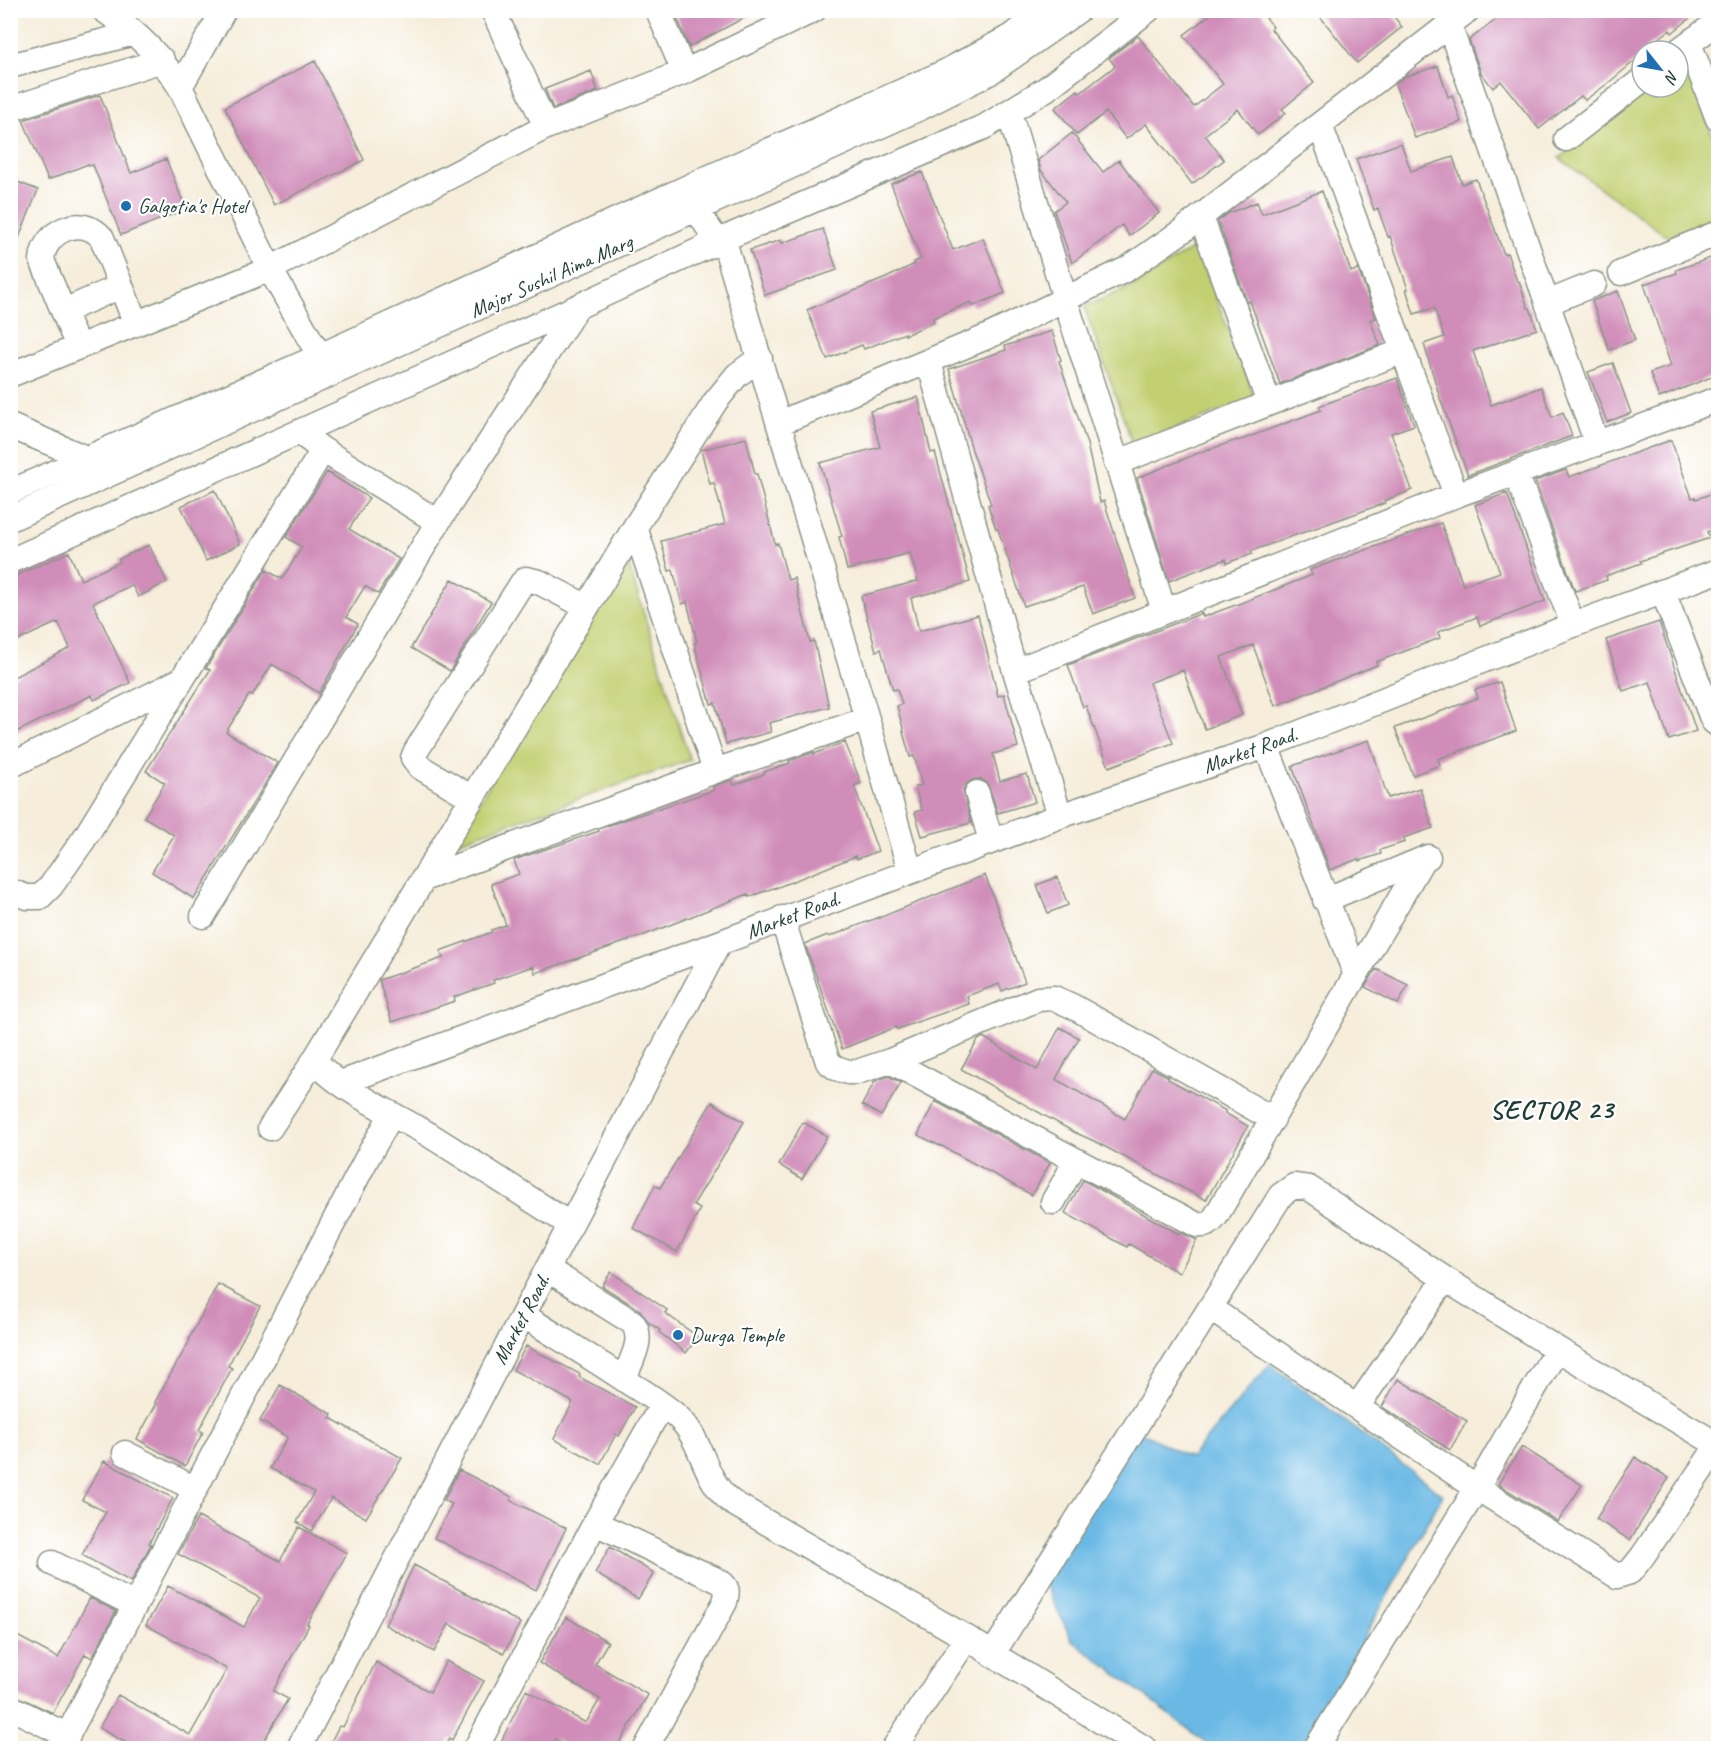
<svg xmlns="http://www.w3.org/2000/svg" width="1729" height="1759" viewBox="0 0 1729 1759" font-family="Caveat,sans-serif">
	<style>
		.green { fill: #c2d072; stroke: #708653; stroke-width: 1.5 }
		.water { fill: #6bb9e5; stroke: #457b8c; stroke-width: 1.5 }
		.building { fill: #d08db9 }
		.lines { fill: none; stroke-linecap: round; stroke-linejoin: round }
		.minor-casing { stroke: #8a9587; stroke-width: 27 }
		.minor { stroke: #fff; stroke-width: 24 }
		.poi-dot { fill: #1f6fb2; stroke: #fff; stroke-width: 2 }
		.labels { text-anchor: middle; stroke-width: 4.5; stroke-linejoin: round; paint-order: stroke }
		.poi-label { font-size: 21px; fill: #1f3d34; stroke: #fff; text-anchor: start }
		.street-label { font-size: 21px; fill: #1f3d34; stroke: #fff }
		.district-label { font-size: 27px; font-weight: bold; letter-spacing: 1.5px; fill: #1f3d34; stroke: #fff }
	</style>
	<rect width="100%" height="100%" fill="#fff"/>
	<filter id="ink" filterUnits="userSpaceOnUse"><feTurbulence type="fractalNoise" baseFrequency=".0167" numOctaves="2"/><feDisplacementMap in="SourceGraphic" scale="12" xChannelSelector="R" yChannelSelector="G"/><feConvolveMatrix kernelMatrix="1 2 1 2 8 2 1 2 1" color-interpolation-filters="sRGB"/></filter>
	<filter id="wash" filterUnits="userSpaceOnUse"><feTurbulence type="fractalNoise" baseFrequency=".008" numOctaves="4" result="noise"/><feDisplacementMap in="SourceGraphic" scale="24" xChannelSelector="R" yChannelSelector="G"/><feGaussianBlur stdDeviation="1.35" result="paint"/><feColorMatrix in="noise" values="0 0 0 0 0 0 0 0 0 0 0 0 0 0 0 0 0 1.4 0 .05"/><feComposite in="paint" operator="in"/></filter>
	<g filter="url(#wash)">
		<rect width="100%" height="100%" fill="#f6edda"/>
		<path class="green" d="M1685,63L1718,151V219L1669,238L1559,158L1653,87H1678V68Z
			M1196,246L1255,398L1133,445L1084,307L1135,285Z
			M627,560L690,760L454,843Z"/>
		<path class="water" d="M1270,1364L1443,1495L1303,1748H1213L1072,1640L1044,1582L1137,1430L1190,1458Z"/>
		<g id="blocks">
			<path class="building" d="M674,10H759L689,47Z
				M1216,10H1260L1273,27L1271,29L1314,83L1282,109L1286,113L1258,135L1238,109L1205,135L1224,160L1192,184L1146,124L1126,139L1106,112L1077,135L1055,108L1078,90L1080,93L1115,66L1109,58L1138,36L1194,107L1223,84L1184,35Z
				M1315,10H1389L1402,27L1357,63Z
				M1509,10H1700L1672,33L1670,30L1646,48L1648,51H1642V55L1607,84L1585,100L1581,96L1539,129L1501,81L1493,88L1481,73L1469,40Z
				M315,61L364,160L274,205L225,107Z
				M1438,66L1448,97L1452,95L1461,122L1415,138L1395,84L1404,77Z
				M591,71L598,91L553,109L545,89Z
				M100,95L131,173L166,159L186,209L121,235L93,165L89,166L88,164L48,180L23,120Z
				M1072,133L1103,172L1119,160L1159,213L1129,236L1122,225L1072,263L1054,211L1066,202L1041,170L1038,160Z
				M1401,143L1411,171L1453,157L1462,184L1476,179L1504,254L1507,253L1517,281H1519L1528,308H1530L1537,329L1473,351L1491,405L1541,387L1552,417L1563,412L1572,436L1468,475L1440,398L1424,344L1444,337L1434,308L1414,314L1406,289H1408L1390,236L1388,237L1378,209L1374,210L1356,159Z
				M922,172L953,250L983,238L1005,293L973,306L971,302L933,318L934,322L905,335V333L864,349L862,345L827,359L807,310L886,278L915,264L914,262L921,259L891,184Z
				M10,179L38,190L11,258L10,257Z
				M1322,191L1351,272L1358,269L1376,318L1370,320L1380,345L1280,384L1250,301L1247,302L1218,221L1229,213L1257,202L1262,214Z
				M823,229L837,270L765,295L750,250L781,240L782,243Z
				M1719,255V374L1659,398L1650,373L1671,366L1644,284L1677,273L1676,270Z
				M1618,291L1635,340L1609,350L1592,301Z
				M1052,331L1061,360L1059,361L1087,444L1100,502L1104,501L1135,598L1093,614L1083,587L1024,606L998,529H996L988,505L991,504L972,450L949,369L1006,350L1005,346Z
				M1613,363L1631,413L1607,422L1588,372Z
				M1397,378L1414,425L1391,433L1412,490L1384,501L1385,503L1251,551L1252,554L1227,563L1226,559L1169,581L1137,478L1211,448V449L1237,440L1238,441L1321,410L1319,406Z
				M918,397L931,453L935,452L970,582L911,598L919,631L978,615L998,696L1004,694L1018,747L993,754L1000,781L1027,774L1035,802L998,813L987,783L981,779L972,780L966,784L963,790L971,823L922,836L915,812L922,810L915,787L922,785L914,756L910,757L903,732H904L897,706L902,704L897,689L893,690L881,649L876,651L861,596L918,581L910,553L847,570L839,537L842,536L820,463L880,447L870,411Z
				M746,438L755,474H757L775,544L778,543L788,580L794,578L810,642L814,641L829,707L769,723L771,732L726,744L715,703L711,704L694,643L697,642L687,602L682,604L673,570L669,571L661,541L725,524L714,483L710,484L701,450Z
				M1671,440L1692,498L1695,497L1696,499L1719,491V528L1707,532L1710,538L1640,561L1641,563L1606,576L1607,580L1575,591L1535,481L1566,470L1569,477Z
				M327,472L369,498L349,529L399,559L378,594L365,586L346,617L358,624L319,693L272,664L252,696L249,695L226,732L278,763L194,899L152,872L174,835L144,817L165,783L146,771L210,670L206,668L266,570L282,579L302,547L286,537Z
				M215,490L240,544L206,561L181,506Z
				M1507,493L1545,601L1480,626L1477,617L1438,632L1440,638L1376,662L1377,665L1275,706L1253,645L1221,657L1242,715L1205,729L1183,670L1149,683L1173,743L1109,767L1086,706L1083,707L1068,665L1202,613L1203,617L1241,603L1312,575L1310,570L1441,523L1463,585L1500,572L1475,505Z
				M149,545L167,582L138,597L132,585L93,603L130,683L94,700L92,695L10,735V679L70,648L58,622L10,644V578L69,552L81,580L120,562L119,559Z
				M452,579L491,602L450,671L411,648Z
				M1659,622L1696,731L1669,740L1650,682L1623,691L1606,640Z
				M1500,682L1516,731L1438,759L1440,765L1413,775L1395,728L1478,698L1475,690Z
				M1369,740L1388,798L1420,788L1433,828L1403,838L1405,842L1380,850L1381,854L1359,861L1358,859L1330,870L1292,766Z
				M845,742L861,783L854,786L878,851L857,859L856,856L776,888V887L749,897L748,894L642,936L535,973L533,966L493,980L494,983L454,997L455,1001L392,1022L379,980L443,958L440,951L492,932L491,930L506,925L491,884L519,874L514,860L599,831L598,829L621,821L714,790L713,787L720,784L732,780L734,785L764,774V772L790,763L789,761L814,752V754Z
				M985,875L1025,982L1002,991L999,984L967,996L969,1004L897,1029L896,1027L842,1049L805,944L828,935L829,937L879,917V918Z
				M1057,877L1068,905L1048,913L1037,885Z
				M1376,969L1408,985L1398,1004L1365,987Z
				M1060,1027L1079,1038L1056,1079L1125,1119L1152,1068L1169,1077L1168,1079L1226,1111L1225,1113L1248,1126L1206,1200L1094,1141L1074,1132L961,1069L978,1040L983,1037L1037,1070Z
				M889,1076L901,1083L881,1116L862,1105L875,1081Z
				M935,1101L1050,1163L1032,1195L940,1145V1146L918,1135Z
				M712,1102L744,1122L693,1205L700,1209L677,1252L633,1228L655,1185L660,1188Z
				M803,1122L827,1136L802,1179L779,1165Z
				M1083,1180L1179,1234L1180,1232L1197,1240L1179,1273L1129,1244L1127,1247L1065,1213Z
				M611,1272L667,1310L665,1313L698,1337L686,1353L659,1332L660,1330L649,1323L640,1310L602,1286Z
				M218,1284L260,1306L228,1366L232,1368L199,1430L203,1432L185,1466L137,1439L157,1403L155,1402L190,1340L189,1339Z
				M526,1346L580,1374L579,1377L635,1407L619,1436L616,1434L600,1464L554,1439L573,1402L513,1370Z
				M1398,1379L1467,1421L1450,1450L1382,1407Z
				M280,1385L332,1414L330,1418L402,1458L366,1518L331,1498L312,1531L297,1522L314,1492L270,1468L288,1437L260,1421Z
				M1522,1447L1582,1485L1558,1522L1498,1484Z
				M1635,1457L1669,1478L1630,1540L1596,1519Z
				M104,1461L173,1498L149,1543L151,1544L131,1582L82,1555L106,1512L82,1500Z
				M459,1470L512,1497L510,1500L566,1528L536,1590L434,1538L452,1504L444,1500Z
				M198,1517L280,1561L299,1527L347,1553L307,1624L309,1625L273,1691L288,1699L259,1749H137L99,1728L118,1695L190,1735L227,1669L146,1625L168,1586L244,1627L260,1598L178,1554Z
				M610,1547L654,1573L638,1599L595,1573Z
				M414,1565L520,1623L504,1653L449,1624L434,1652L385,1625Z
				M90,1598L116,1611L92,1658L85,1654L53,1713L10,1693V1632L58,1658Z
				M566,1617L608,1642L595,1664L648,1695L616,1749H571L555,1739L550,1749H513L501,1742L526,1690L586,1723L600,1699L539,1663Z
				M446,1661L484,1681L452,1740L450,1738L444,1749H327L339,1726L343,1727L376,1662L430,1692Z"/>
		</g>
	</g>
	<g filter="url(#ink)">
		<use href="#blocks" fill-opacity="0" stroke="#8a9587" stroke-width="1.5"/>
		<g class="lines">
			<defs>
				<path id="minor" d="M104,10C135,31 161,56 180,87L270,269L327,369
					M493,10L546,127
					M658,10L684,72
					M1449,25L1597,444
					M1689,43L1718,119
					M1678,51L1718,22
					M10,66L134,33
					M180,87L224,10
					M10,109L162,60
					M1009,112L1065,299L1164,611
					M1320,125L1456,495
					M1566,139L1642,80
					M692,197C700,216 712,236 727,251L867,719L910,871
					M1201,217L1269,403
					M1621,273L1718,233
					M1547,303L1594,284
					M64,311L121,286
					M78,347L42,260C44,230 83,214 102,238L136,324
					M929,362L1015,671L1060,816
					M10,375L270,269L546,127L684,72L814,10
					M779,423L989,336L1127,269L1182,231L1468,10
					M10,426L86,458
					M299,432L577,307L730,236L986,126L1046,89L1148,10
					M1116,463L1403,351
					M1516,473L1573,625
					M10,492L320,356L710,177L945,72L1010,37L1047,10
					M10,519L920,108L989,73L1079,10
					M635,527L715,771
					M10,561L299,432L323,450L438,522
					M1663,592L1713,721L1718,725
					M1015,671L1456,495L1718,399
					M1266,746L1356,975
					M10,766L181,680
					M977,793L991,841
					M472,798L420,767L413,758L416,751L522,583L526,579L539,582L587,607
					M423,879L715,771L867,719
					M10,891L27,897H40L51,886L84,839L323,450
					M1325,900L1428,857
					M203,916L438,522L577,307
					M782,918L828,1062L836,1068L848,1072H857L890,1061L1038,999L1054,998L1072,1006L1273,1119
					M315,1059C330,1085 399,1117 428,1134C476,1164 524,1195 571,1225
					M890,1061L1197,1225C1206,1226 1210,1224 1216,1216L1423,859
					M341,1083L719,943
					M270,1128L315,1059L635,527L715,402L737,375L760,358
					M1053,1202L1076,1161
					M547,1269L632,1322C646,1338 630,1362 624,1379
					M1211,1309L1477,1488L1617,1576L1630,1572L1642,1557L1718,1445
					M523,1315C559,1338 596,1360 631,1384C648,1395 665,1405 680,1419C704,1443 703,1481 733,1503L967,1638L1144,1748
					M1357,1407L1445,1279
					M125,1453L195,1489
					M595,1523L719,1581C728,1587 728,1591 725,1602L646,1748
					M52,1563L135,1605
					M992,1655L1281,1195L1294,1186L1309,1188L1445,1279L1557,1349L1718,1445
					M10,1707L68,1736
					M61,1748L367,1158L392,1114
					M299,1748L523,1315L719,943L1060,816L1266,746L1573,625L1718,571
					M476,1748L595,1523L662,1405
					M894,1748L967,1638
					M1316,1748L1477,1488L1557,1349"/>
			</defs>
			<use href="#minor" class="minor-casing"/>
			<use href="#minor" class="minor"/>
		</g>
	</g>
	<g class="poi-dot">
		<circle cx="126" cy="206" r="6"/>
		<circle cx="678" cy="1335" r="6"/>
	</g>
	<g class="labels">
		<g class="poi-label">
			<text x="138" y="213">Galgotia's Hotel</text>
			<text x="690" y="1342">Durga Temple</text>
		</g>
		<g class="street-label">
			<text transform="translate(551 276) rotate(-24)" y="7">Major Sushil Aima Marg</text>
			<text transform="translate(1250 750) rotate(-20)" y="7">Market Road.</text>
			<text transform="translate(793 915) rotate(-21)" y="7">Market Road.</text>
			<text transform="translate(521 1319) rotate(-62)" y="7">Market Road.</text>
		</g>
		<g class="district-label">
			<text x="1552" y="1118">SECTOR 23</text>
		</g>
	</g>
	<rect width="1729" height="1759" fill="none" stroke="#fff" stroke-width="36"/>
	<g transform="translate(1660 69) rotate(121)"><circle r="28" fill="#ffffff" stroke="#a5b1ae" stroke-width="1.5"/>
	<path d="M0-4.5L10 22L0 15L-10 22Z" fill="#1f6fb2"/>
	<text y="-9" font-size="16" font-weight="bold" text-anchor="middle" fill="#1f3d34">N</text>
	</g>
</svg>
